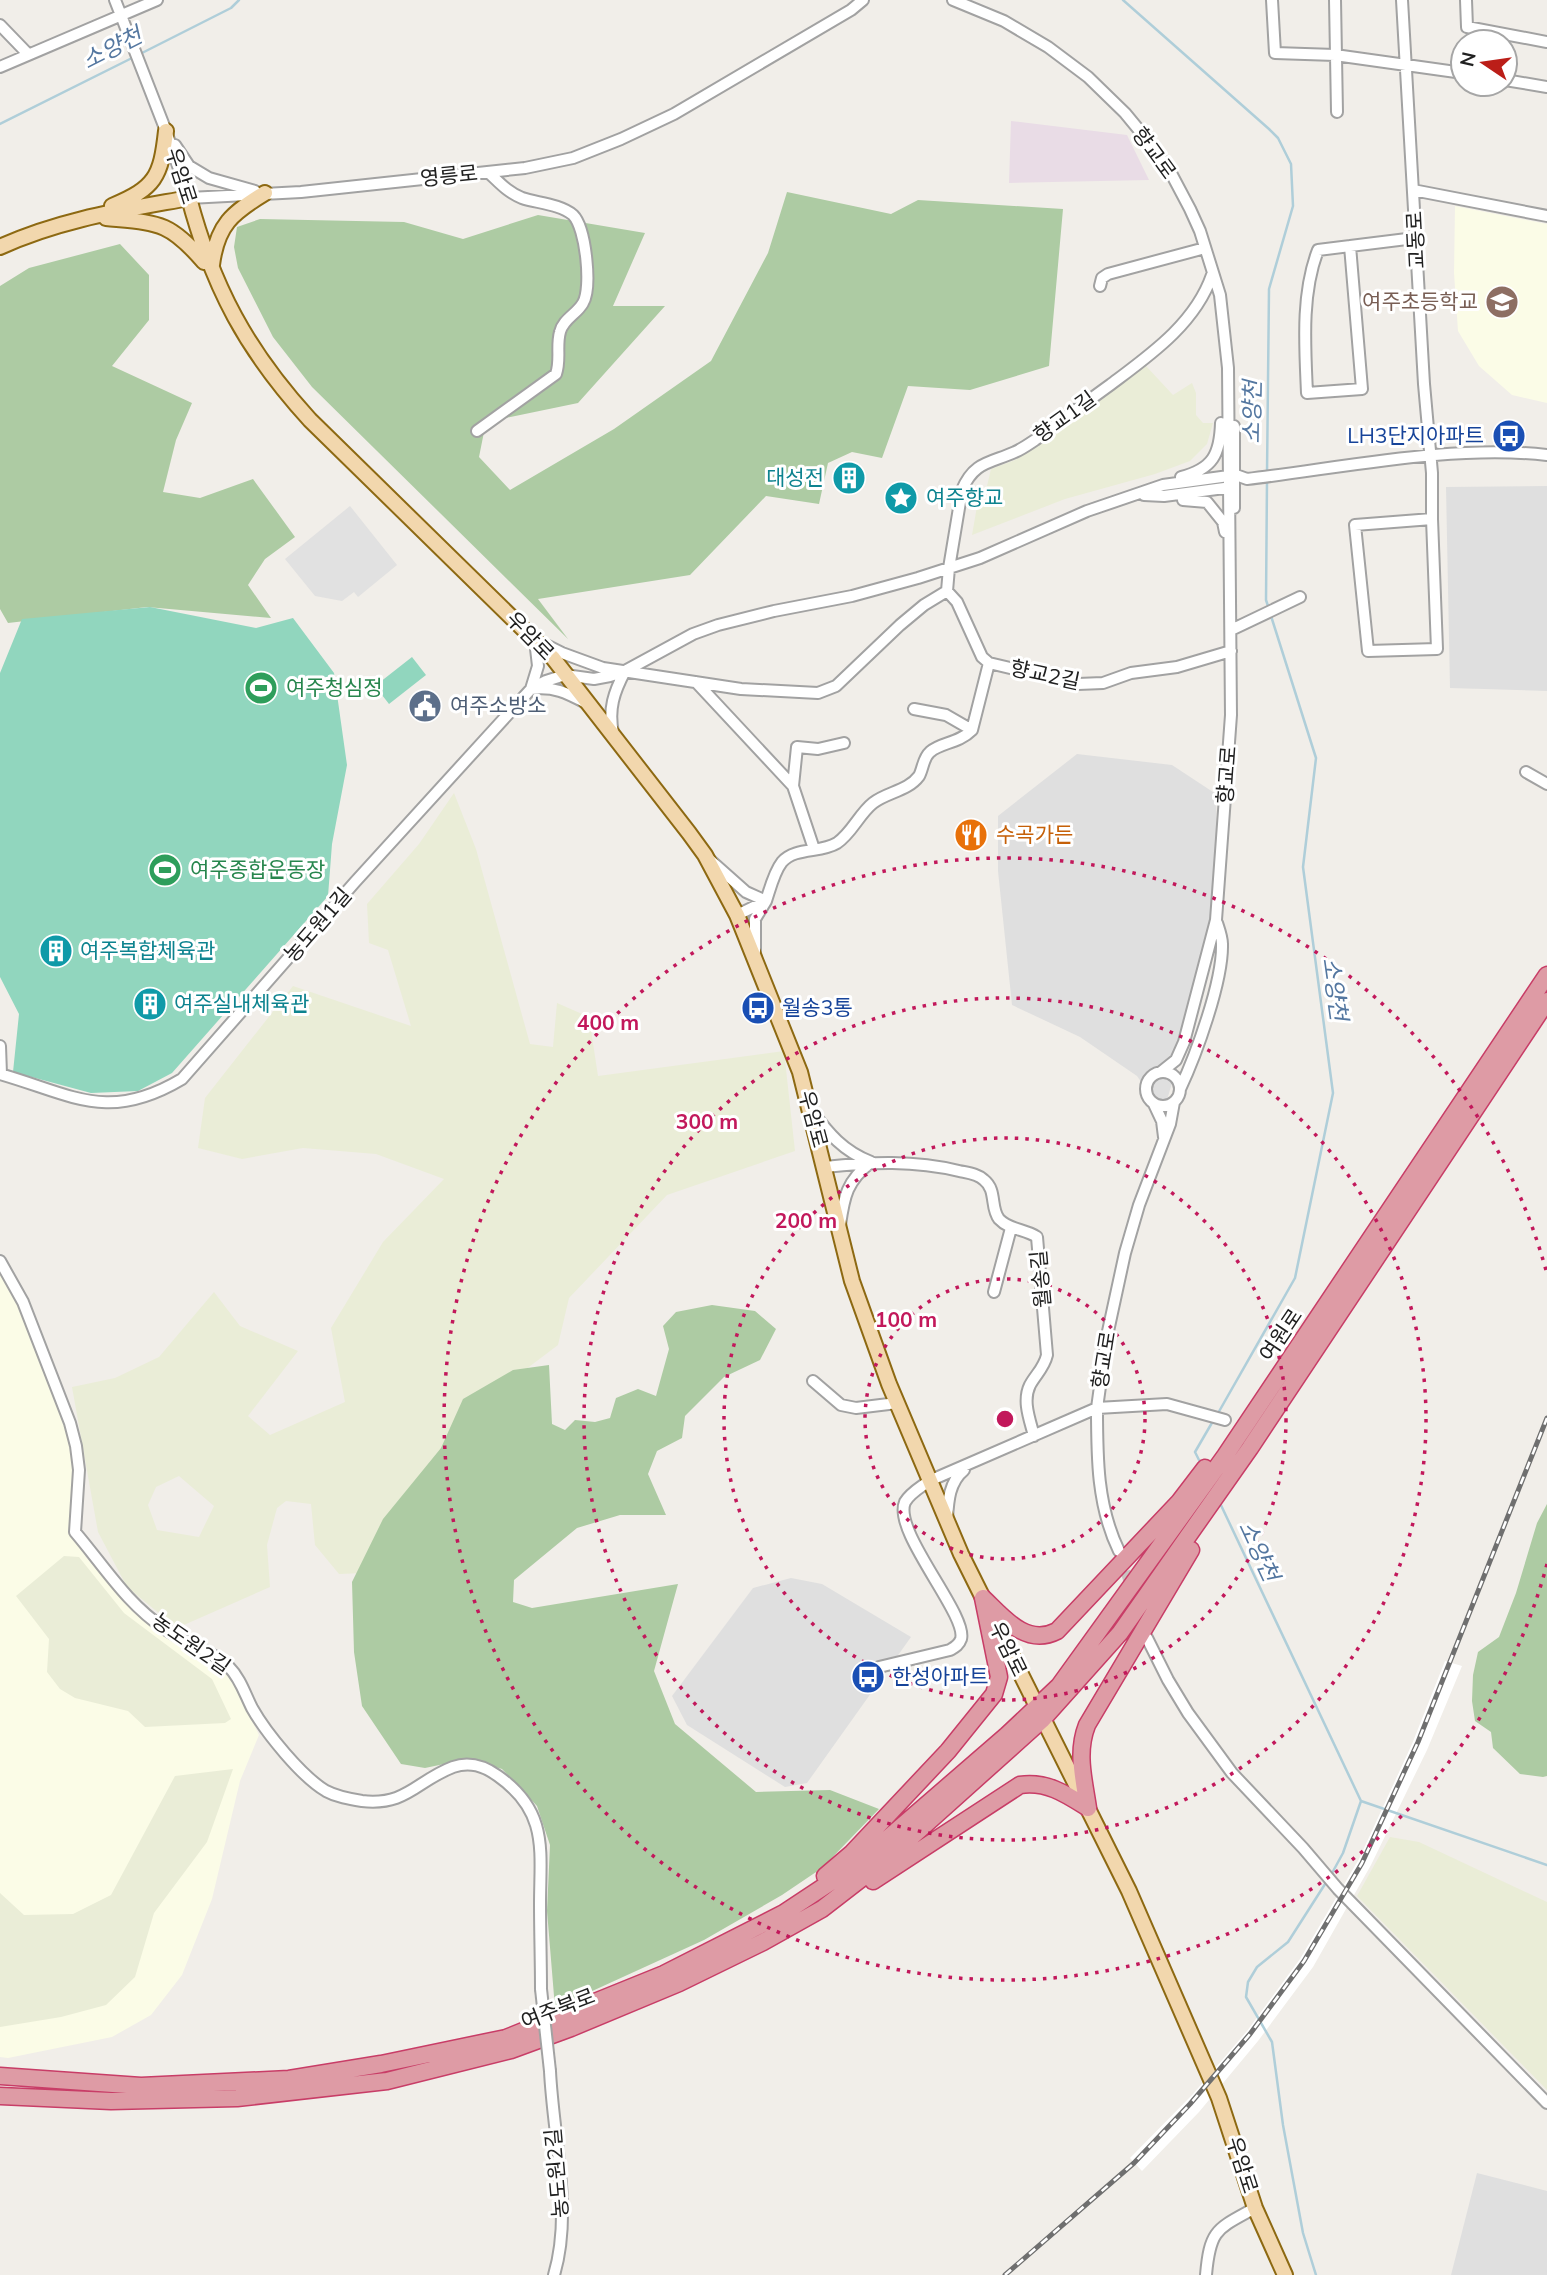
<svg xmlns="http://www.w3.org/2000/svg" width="1547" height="2275" viewBox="0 0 1547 2275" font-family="Mulish,'Noto Sans KR',sans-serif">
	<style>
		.residential { fill: #dfdfdf }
		.industrial { fill: #e9dce6 }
		.education { fill: #fbfce7 }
		.farmland { fill: #eaedd7; fill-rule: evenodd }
		.forest { fill: #adcba3 }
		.pitch { fill: #91d6be }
		.parking { fill: #e1e1e1 }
		.pier { fill: #fff }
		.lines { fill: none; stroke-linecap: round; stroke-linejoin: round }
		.stream { stroke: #afced9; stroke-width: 2.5 }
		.minor-tunnel { stroke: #c7c5c1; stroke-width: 10; stroke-dasharray: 10 5; stroke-linecap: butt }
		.minor-casing { stroke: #a2a2a2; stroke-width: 14 }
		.major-casing { stroke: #8d6912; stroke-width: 18 }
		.highway-casing { stroke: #c83d67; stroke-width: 19 }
		.minor { stroke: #fff; stroke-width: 10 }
		.major { stroke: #f2d7ad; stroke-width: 14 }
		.highway { stroke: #de9ba5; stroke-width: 16 }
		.rail-casing { stroke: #6f6f6f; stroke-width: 5 }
		.rail { stroke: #fff; stroke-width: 2.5; stroke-dasharray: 8; stroke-linecap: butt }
		.minor-bridge-casing { stroke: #a2a2a2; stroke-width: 14; stroke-linecap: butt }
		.minor-bridge { stroke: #fff; stroke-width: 10 }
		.ring { fill: none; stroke: #c2185b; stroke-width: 3.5; stroke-dasharray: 3.5 7 }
		.labels { text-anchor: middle; stroke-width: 6; stroke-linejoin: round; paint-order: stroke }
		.street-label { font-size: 21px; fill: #212121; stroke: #fff }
		.education-label { font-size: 21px; fill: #785e54; stroke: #fff; text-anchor: end }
		.transit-label { font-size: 21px; fill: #164399; stroke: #fff; text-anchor: start }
		.culture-label { font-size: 21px; fill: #0d838f; stroke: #fff; text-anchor: start }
		.leisure-label { font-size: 21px; fill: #27864d; stroke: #fff; text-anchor: start }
		.service-label { font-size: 21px; fill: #4e5e75; stroke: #fff; text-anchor: start }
		.food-label { font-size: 21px; fill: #c56008; stroke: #fff; text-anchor: start }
		.water-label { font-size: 23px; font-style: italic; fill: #5477a0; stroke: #fff }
		.centre { fill: #c2185b; stroke: #fff; stroke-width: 3.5 }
		.ring-label { font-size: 21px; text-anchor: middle; font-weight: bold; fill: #c2185b; stroke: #fff; stroke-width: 6; stroke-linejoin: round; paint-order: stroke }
	</style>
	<rect width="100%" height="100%" fill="#f1eee9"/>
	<path class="residential" d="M1547,486V691L1450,688L1446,487Z
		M1077,754L1172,765L1216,794L1219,928L1163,1113L1137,1076L1080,1037L1012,1005L998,871V816Z
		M791,1578L822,1584L911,1637L807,1783L785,1787L687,1725L672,1696L753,1588Z
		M1477,2173L1547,2191V2275H1451Z"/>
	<path class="industrial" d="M1011,121L1127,135L1149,180L1009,183Z"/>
	<path class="education" d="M1455,206L1547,224V403L1512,395L1479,366L1458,331L1454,273Z
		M0,1272L20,1304L66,1425L73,1458L75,1503L85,1556L131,1610L161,1635L220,1668L233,1682L259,1735L240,1781L212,1899L182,1975L151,2015L112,2037L8,2058L0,2057Z"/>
	<path class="farmland" d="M1146,366L1173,395L1192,383L1196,393V415L1203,423H1213L1207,444L1190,461L1155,474L1065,499L972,535L980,489L987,486L991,469L1015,460L1042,443Z
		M454,793L476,849L530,1044L553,1047L557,1003L589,1017L598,1076L784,1051L795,1151L667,1195L569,1298L558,1345L480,1404L391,1572L339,1574L315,1545L311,1504L286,1501L277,1508L267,1545L270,1587L177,1628L127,1587L98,1532L72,1387L115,1378L159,1357L214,1292L240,1326L298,1351L248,1416L270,1435L345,1402L331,1328L383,1242L444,1179L376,1154L303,1148L242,1159L198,1148L205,1098L293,986L411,1026L388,950L369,943L367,904L419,844ZM179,1476L214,1506L199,1537L157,1530L148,1505L156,1487Z
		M64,1556L79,1557L124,1613L212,1679L231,1719L225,1723L145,1727L128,1711L75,1698L60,1689L47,1672L49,1639L16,1596Z
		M233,1769L207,1842L154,1913L135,1977L106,2005L61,2017L0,2027V1893L24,1915L73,1914L111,1895L175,1776Z
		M1390,1837L1419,1842L1547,1902V2090L1357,1896Z"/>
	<path class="forest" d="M787,192L891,214L918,200L1063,209L1049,366L970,390L908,386L882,458L852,452L828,463L819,504L766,496L690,575L538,599L568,639L312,387L273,337L238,268L234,247L237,227L260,219L404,222L463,239L538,215L645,233L613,306H665L578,403L486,422L479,457L510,490L614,429L711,361L768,253Z
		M120,244L149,275V320L112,366L192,403L176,440L163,492L200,498L253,479L295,537L265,559L248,585L271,618L147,607L8,623L0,609V286L29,268Z
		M712,1305L755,1311L776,1329L760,1360L724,1377L685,1416L682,1438L657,1451L648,1474L666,1515H620L577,1528L514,1580L513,1602L532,1608L678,1584L654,1671L675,1724L756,1792L830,1790L879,1809L822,1868L782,1895L704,1940L555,2008L547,1911L550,1845L537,1806L502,1769L468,1759L425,1768L401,1764L362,1706L354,1652L352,1582L383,1519L441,1448L463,1399L513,1370L549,1365L552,1424L565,1430L575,1420L595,1422L610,1418L616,1398L638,1389L656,1396L669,1349L663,1326L676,1312Z
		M1547,1504V1776L1543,1777L1520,1774L1493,1748L1491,1732L1475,1721L1472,1701L1473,1675L1478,1652L1499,1637L1516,1593L1537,1523Z"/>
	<path class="pitch" d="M150,607L256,628L293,618L334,673L347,765L332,844L328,896L172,1073L138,1091L91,1093L13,1072L19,1014L0,977V673L22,619Z
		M412,657L426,675L389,704L375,686Z"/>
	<path class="parking" d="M350,506L397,565L358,597L354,592L342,601L315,596L285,559Z"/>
	<path class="pier" d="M1445,1661L1462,1666L1427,1750L1371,1865L1313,1967L1258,2041L1199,2112L1142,2171L1130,2158L1193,2094L1247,2031L1300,1959L1359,1859L1412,1744Z"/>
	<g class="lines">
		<path class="stream" d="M1123,0L1269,129L1278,138L1291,164L1293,206L1269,289L1267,473
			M138,55L231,8L239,0
			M0,124L132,58
			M1267,480L1266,600L1269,609
			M1217,1415L1295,1278L1333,1093L1303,867L1316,758L1271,616
			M1201,1464L1195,1452L1213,1421
			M1219,1501L1361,1801L1547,1865
			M1331,1875L1343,1853L1361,1801
			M1316,2275L1303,2233L1283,2125L1272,2042L1246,1997L1248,1982L1257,1967L1288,1942L1327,1881"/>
		<path class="minor-tunnel" d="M1121,1557L1138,1612"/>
		<defs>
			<path id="minor" d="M115,0L166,131L189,198L301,192L525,168L573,158L621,139L674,114L851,10L863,0
				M953,0L1004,21L1048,47L1088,77L1125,113L1153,147L1172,175L1190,209L1200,231L1220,295L1228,368L1231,715L1216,920L1184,1042L1176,1060L1161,1072
				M1272,0L1275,53L1335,55L1463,73
				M1335,0L1337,112
				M1402,0L1424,384L1432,473V519L1437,649L1368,651L1355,525L1432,519
				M1466,0L1467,27L1547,42
				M0,25L28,54
				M0,67L157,0
				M1505,80L1547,87
				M175,145L189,166L209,178L255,191
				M1413,190L1547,216
				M1350,246L1362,389L1307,393C1305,346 1301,294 1318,250L1415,238
				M1100,286L1102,278L1108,274L1205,248
				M1234,426V508
				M477,431L556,374C561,360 556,346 560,332C563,319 577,314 583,303C592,288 586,228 573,215C560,204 537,203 522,198C507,192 499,182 488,172
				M1181,477C1213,469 1220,454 1221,423
				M1144,495L1164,496L1232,487
				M1183,500L1207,502L1223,522L1225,532
				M947,591L957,602L982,657L989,663
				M1231,630L1300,597
				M535,640L538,666L531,689C554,686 567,693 586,703
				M542,643L562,653L603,668L741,689L818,693L836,686L900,625L924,605L947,591L949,568L962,490C974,461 991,463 1015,452C1022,449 1029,444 1035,440C1060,422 1085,403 1110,385C1150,355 1195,324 1212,275
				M696,682L793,786L814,849
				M914,709L946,715L972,730
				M613,733C608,709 614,692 625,671
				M1526,772L1547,784
				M793,786L797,747L818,749L844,743
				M710,860L746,892L766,901L755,919V951
				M737,915L766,901C770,889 774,872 782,862C795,847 821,853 837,843C852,833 859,814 873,803C887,792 908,791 919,776C923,769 923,758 930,752C941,742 958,744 972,730L989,663L1078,684L1103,683L1131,673L1177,667L1231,651
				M0,1046L1,1074
				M1146 1089a17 17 0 1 1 34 0a17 17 0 1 1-34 0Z
				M0,1074C73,1095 108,1123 182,1079L355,882L531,689L546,681L565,675L594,679L610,676L625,671L693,634L718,625L774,611L852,596L918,578L980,558L1087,511L1163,485L1236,475L1247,479C1341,468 1453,444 1547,455
				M1180,1089C1196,1055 1223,981 1222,944C1222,937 1219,929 1217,923
				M1154,1104L1162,1121L1164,1137
				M811,1110C829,1134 843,1151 871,1162C847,1181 844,1196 840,1225
				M825,1167C871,1162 914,1160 959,1171C968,1173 978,1174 984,1180C997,1190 990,1208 999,1219C1009,1230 1025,1229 1037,1237L1047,1355C1044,1368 1036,1374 1030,1385C1022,1401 1030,1420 1034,1436
				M0,1261L23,1302L70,1423L76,1446L79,1470L75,1532C104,1566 127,1604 165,1629C185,1643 211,1650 229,1667C240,1678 245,1694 252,1708C266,1733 302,1777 326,1791C337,1797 349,1799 362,1801C407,1806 416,1781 453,1767C470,1761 484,1766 498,1776C549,1812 540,1851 540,1904C540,1933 541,1961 541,1989
				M994,1292L1011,1228
				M813,1381L841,1405L856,1408L897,1403
				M947,1519C948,1502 949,1482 964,1470
				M1119,1551C1097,1506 1097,1457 1097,1408L1167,1404L1225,1420
				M1147,1638L1168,1680L1188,1713L1232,1773L1303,1848L1338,1889L1547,2103
				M879,1667L950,1650C955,1647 959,1645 961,1639C968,1615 892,1531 905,1502C910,1493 921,1487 929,1481L1097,1408L1107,1336L1125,1253L1139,1205L1170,1124L1174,1102
				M550,2071C553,2136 573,2212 554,2275
				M1206,2275C1210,2229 1217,2229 1255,2208"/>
			<path id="major" d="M112,206C155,188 161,177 166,131
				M106,218C158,223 169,221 204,262
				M0,247C61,219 124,210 189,198C213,288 247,351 310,420L553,658L689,833L705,855L737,915L800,1072L852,1281L889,1384L961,1554L1129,1891L1219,2098L1255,2208L1285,2275
				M212,265C217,225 232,213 265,193"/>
			<path id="highway" d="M983,1598C1003,1617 1026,1647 1057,1631L1179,1502L1205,1468
				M1088,1808C1084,1780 1076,1753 1087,1725L1191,1550
				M825,1876L852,1853L948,1751L994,1694L999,1677L983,1598
				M873,1881L1020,1785C1047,1781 1066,1794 1088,1808
				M0,2076L141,2086L289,2079L381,2064L506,2038L664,1974L784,1913L858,1864L1007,1735L1059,1686L1225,1456L1547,975
				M0,2096L111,2101L237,2098L387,2081L511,2050L571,2028L679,1983L763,1942L822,1909L888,1858L1043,1719L1120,1633L1250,1448L1547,1001"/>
		</defs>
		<use href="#minor" class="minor-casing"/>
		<use href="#major" class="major-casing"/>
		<use href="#highway" class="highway-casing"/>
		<use href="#minor" class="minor"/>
		<use href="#major" class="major"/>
		<use href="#highway" class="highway"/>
		<defs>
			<path id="rail" d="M1005,2275L1134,2163L1190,2104L1250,2034L1304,1961L1362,1863L1418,1742L1547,1418"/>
		</defs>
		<use href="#rail" class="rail-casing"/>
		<use href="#rail" class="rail"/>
		<defs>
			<path id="minor-bridge" d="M541,1989L550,2071"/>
		</defs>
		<use href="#minor-bridge" class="minor-bridge-casing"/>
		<use href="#minor-bridge" class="minor-bridge"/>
	</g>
	<g class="ring">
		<circle cx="1005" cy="1419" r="140"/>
		<circle cx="1005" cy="1419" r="281"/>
		<circle cx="1005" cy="1419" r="421"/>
		<path d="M1547 1564A561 561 0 1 1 1547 1274"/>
	</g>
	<defs>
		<symbol id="school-disc" viewBox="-11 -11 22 22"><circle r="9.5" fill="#8d6e63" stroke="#fff"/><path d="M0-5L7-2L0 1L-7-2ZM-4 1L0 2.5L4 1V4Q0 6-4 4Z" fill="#fff"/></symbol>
		<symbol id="bus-disc" viewBox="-11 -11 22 22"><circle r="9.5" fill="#1a4fb4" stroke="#fff"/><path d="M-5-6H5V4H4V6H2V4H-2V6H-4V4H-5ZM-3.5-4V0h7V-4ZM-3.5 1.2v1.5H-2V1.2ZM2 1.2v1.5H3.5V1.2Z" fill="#fff"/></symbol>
		<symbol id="building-disc" viewBox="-11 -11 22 22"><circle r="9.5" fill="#0f9aa8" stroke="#fff"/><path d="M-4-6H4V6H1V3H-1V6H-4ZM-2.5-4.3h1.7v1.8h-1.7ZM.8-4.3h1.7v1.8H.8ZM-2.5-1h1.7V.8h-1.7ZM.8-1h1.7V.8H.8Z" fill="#fff"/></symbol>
		<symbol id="sight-disc" viewBox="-11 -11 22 22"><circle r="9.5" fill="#0f9aa8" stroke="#fff"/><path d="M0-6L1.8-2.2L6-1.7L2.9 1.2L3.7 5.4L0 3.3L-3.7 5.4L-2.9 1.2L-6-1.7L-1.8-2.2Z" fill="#fff"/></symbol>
		<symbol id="stadium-disc" viewBox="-11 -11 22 22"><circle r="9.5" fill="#2e9e5b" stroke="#fff"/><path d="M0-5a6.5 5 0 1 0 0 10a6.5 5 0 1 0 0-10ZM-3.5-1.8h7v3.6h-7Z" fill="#fff"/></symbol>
		<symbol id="civic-disc" viewBox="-11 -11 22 22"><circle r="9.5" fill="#5c6f8a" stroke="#fff"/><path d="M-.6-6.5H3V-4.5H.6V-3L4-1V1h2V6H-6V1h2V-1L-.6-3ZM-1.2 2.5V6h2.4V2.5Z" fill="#fff"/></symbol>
		<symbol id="restaurant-disc" viewBox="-11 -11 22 22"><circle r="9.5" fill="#e8710a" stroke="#fff"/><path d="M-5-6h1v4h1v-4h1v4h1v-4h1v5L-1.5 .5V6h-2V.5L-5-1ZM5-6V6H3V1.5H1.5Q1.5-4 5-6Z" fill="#fff"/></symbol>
	</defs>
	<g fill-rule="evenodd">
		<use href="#school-disc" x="1483" y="283" width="38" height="38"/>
		<use href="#bus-disc" x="1490" y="417" width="38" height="38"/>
		<use href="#building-disc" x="830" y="459" width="38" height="38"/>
		<use href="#sight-disc" x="882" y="479" width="38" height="38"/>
		<use href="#stadium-disc" x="242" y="669" width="38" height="38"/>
		<use href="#civic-disc" x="406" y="687" width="38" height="38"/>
		<use href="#restaurant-disc" x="952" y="816" width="38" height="38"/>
		<use href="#stadium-disc" x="146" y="851" width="38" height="38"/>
		<use href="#building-disc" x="37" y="932" width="38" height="38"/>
		<use href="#building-disc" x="131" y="985" width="38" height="38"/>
		<use href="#bus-disc" x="739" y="989" width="38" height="38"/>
		<use href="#bus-disc" x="849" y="1658" width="38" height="38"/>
	</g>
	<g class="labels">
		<g class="street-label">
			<text transform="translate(1154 153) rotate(54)" y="7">향교로</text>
			<text transform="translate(181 176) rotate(72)" y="7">우암로</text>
			<text transform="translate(449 176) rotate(-6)" y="7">영릉로</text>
			<text transform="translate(1416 240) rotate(-93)" y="7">교동로</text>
			<text transform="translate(1065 417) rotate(-36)" y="7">향교1길</text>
			<text transform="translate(530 636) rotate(46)" y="7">우암로</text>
			<text transform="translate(1045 675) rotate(12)" y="7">향교2길</text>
			<text transform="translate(1227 775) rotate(-86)" y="7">향교로</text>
			<text transform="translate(318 925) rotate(-49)" y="7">농도원1길</text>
			<text transform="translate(813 1119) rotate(75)" y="7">우암로</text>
			<text transform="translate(1041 1279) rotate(-95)" y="7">월송길</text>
			<text transform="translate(1281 1335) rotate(-56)" y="7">여원로</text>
			<text transform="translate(1104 1360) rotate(-81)" y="7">향교로</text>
			<text transform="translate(191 1644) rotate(35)" y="7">농도원2길</text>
			<text transform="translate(1008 1649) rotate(64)" y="7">우암로</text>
			<text transform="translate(558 2009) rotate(-21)" y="7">여주북로</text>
			<text transform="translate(1242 2165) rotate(72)" y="7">우암로</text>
			<text transform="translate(557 2173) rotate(-95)" y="7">농도원2길</text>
		</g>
		<g class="education-label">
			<text x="1478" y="309">여주초등학교</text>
		</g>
		<g class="transit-label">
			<text x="1484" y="443" text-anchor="end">LH3단지아파트</text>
			<text x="782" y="1015">월송3통</text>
			<text x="892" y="1684">한성아파트</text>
		</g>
		<g class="culture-label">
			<text x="824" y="485" text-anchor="end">대성전</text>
			<text x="926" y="505">여주향교</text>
			<text x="80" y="958">여주복합체육관</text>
			<text x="174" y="1011">여주실내체육관</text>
		</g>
		<g class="leisure-label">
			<text x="286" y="695">여주청심정</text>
			<text x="190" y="877">여주종합운동장</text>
		</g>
		<g class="service-label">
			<text x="450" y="713">여주소방소</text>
		</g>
		<g class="food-label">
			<text x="996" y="842">수곡가든</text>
		</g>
		<g class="water-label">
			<text transform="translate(112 48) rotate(-27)" y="8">소양천</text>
			<text transform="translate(1252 412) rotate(-89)" y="8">소양천</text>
			<text transform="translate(1335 989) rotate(82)" y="8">소양천</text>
			<text transform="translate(1259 1551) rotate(65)" y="8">소양천</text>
		</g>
	</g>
	<circle cx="1005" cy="1419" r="10" class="centre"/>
	<g class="ring-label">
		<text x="608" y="1030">400 m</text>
		<text x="707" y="1129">300 m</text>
		<text x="806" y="1228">200 m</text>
		<text x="906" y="1327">100 m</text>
	</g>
	<g transform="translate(1484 63) rotate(283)"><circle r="33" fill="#ffffff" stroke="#a6a6a6" stroke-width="2"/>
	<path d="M0-5L12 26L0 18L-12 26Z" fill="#bb1e18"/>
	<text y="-10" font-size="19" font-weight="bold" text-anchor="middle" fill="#212121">N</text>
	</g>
</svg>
